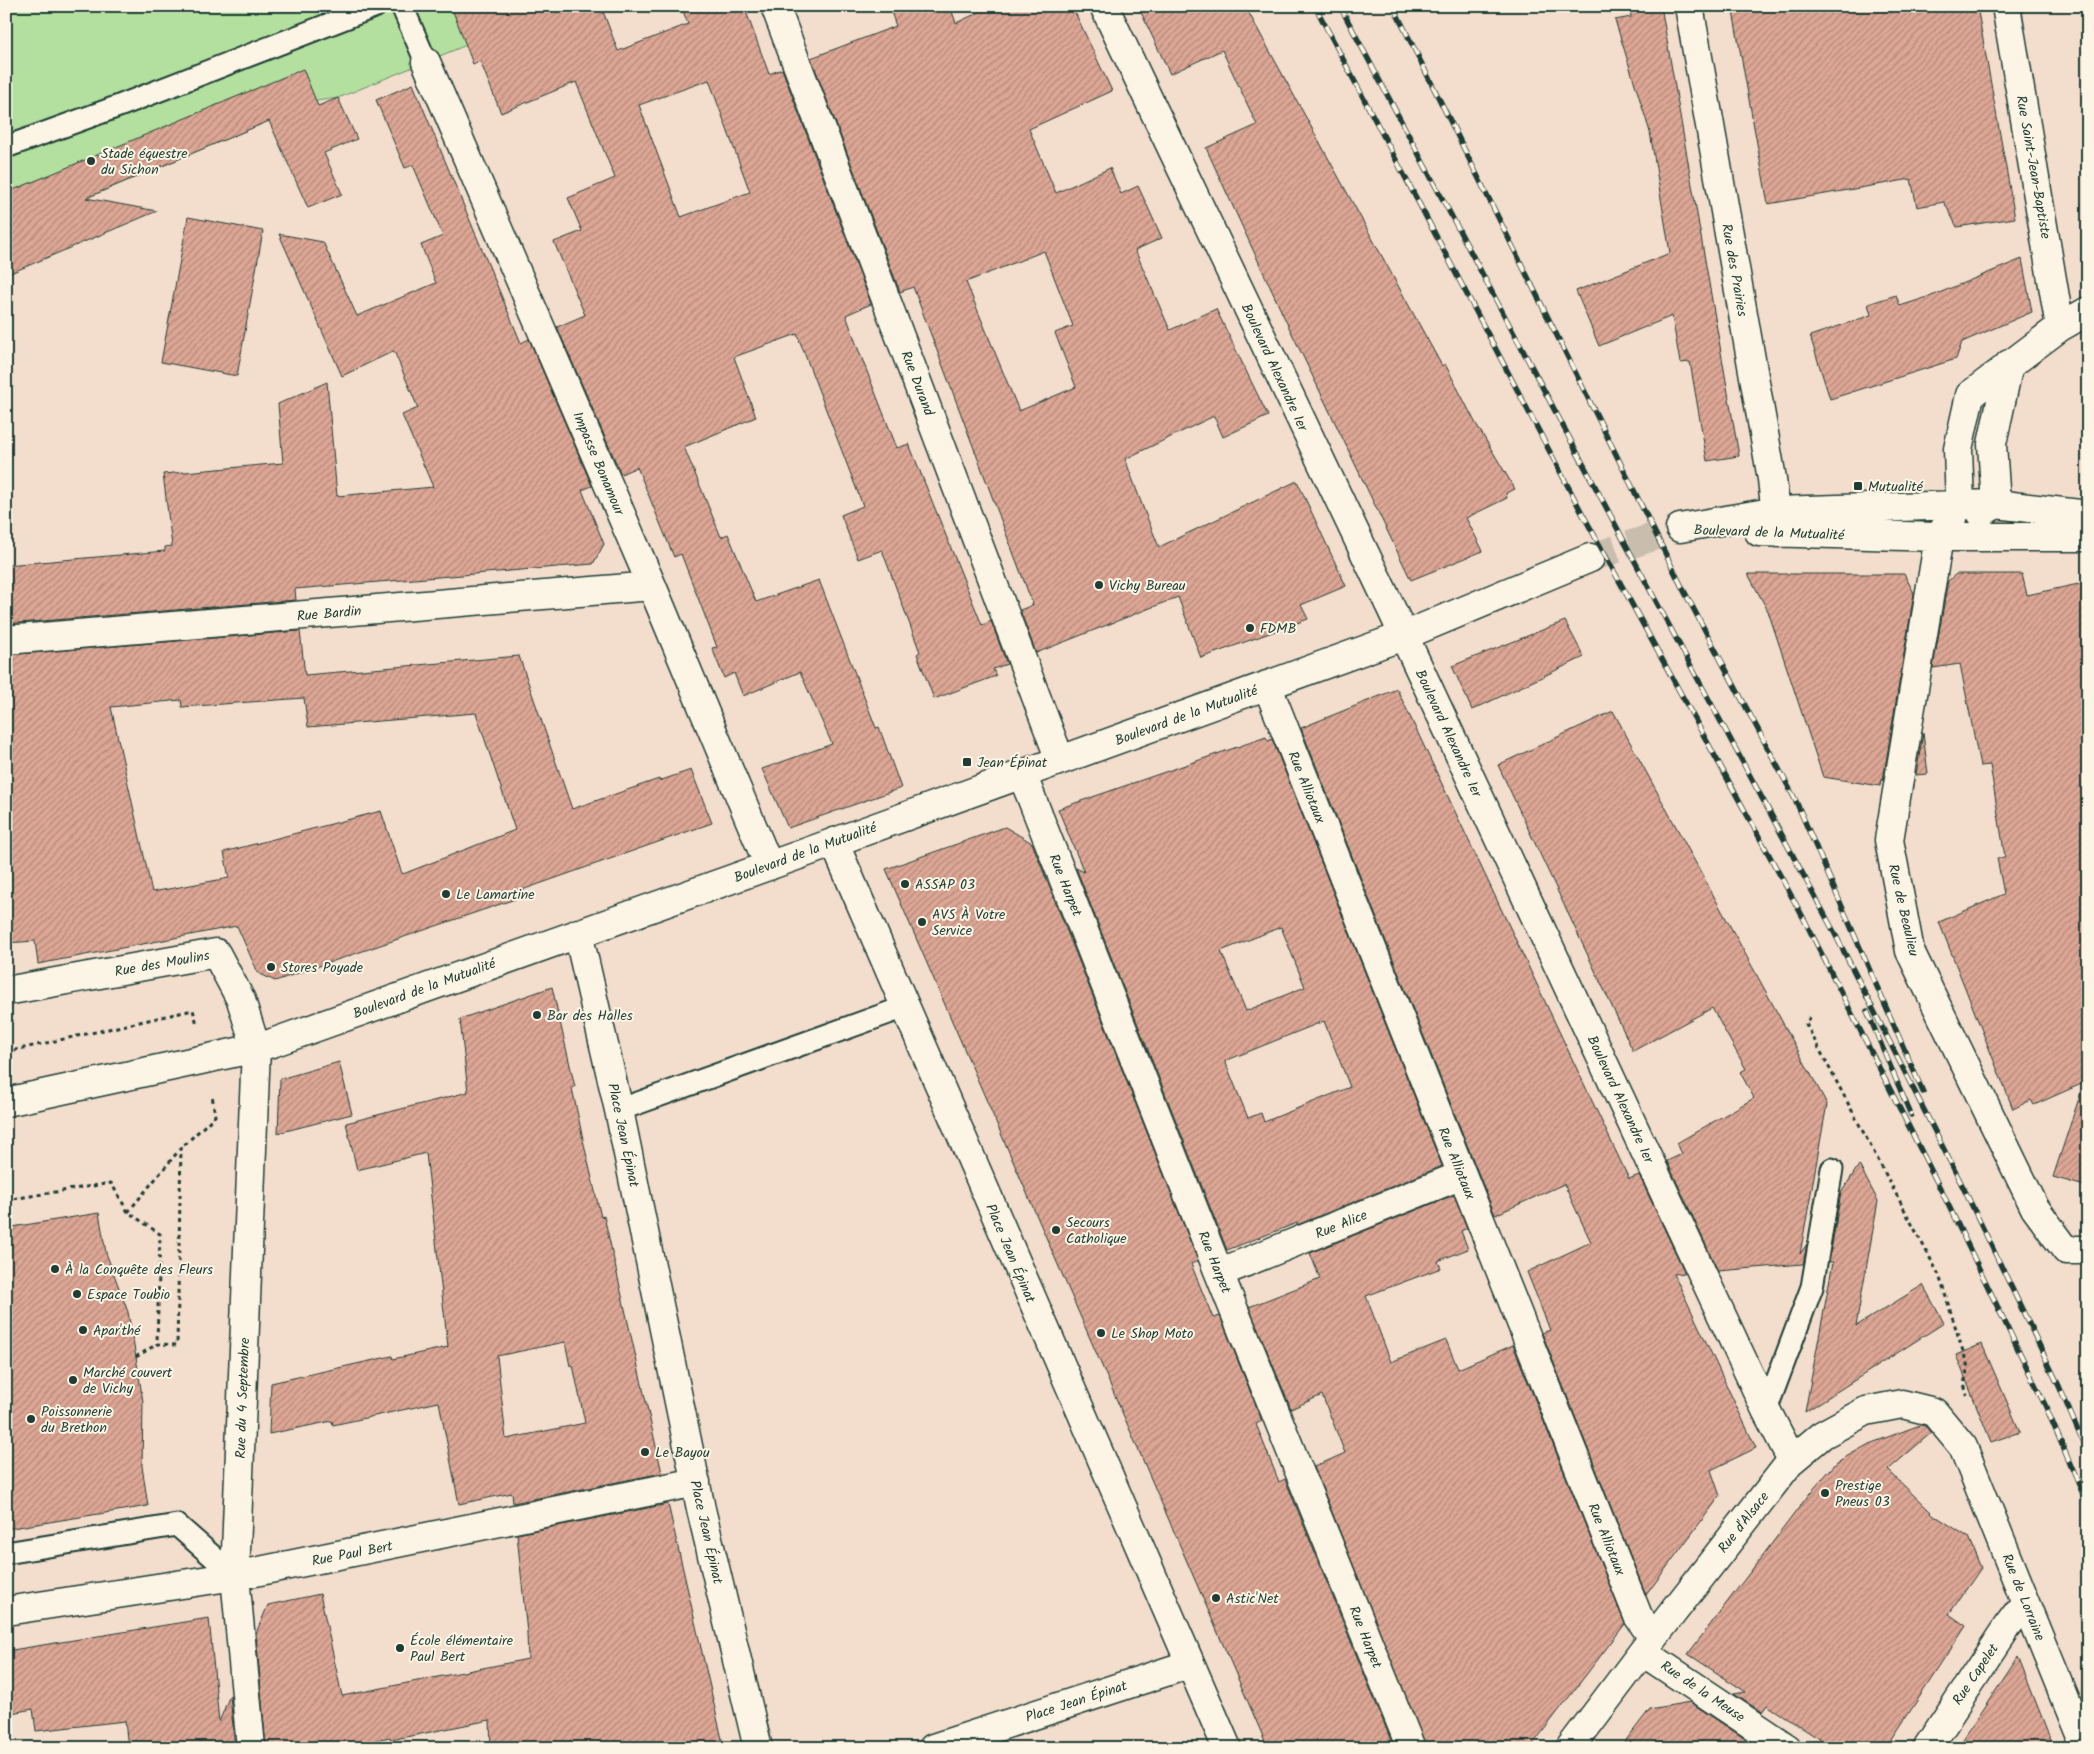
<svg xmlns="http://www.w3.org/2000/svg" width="2094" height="1754" viewBox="0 0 2094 1754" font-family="Kalam,sans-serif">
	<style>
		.grass { fill: #b3e09e; stroke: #698e69 }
		.building { fill: url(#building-hatch); stroke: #1f3d34; fill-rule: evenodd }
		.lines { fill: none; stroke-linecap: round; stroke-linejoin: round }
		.minor-tunnel { stroke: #c9bdae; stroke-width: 28; stroke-dasharray: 28 14; stroke-linecap: butt }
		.service-casing { stroke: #1f3d34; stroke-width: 25 }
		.minor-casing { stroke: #1f3d34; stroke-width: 31 }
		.path { stroke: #1f3d34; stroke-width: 3; stroke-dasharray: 4 4; stroke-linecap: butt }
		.service { stroke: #fcf5e5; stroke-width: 21 }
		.minor { stroke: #fcf5e5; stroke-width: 28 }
		.rail-casing { stroke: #1f3d34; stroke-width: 5.5 }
		.rail { stroke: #fcf5e5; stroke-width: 4; stroke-dasharray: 11; stroke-linecap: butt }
		.poi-dot { fill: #1f3d34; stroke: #fcf5e5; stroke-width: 2 }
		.labels { text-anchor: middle; stroke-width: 4; stroke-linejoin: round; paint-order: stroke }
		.poi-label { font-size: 14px; fill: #1f3d34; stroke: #fcf5e5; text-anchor: start }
		.street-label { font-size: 14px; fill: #1f3d34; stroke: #fcf5e5 }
	</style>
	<defs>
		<pattern id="building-hatch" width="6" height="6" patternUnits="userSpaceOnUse" patternTransform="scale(1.25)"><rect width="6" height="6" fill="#dda695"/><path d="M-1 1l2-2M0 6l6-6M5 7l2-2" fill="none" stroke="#b3887a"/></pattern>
	</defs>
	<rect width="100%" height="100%" fill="#f3ddcd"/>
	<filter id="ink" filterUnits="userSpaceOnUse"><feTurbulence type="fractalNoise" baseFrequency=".02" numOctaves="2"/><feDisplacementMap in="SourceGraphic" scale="10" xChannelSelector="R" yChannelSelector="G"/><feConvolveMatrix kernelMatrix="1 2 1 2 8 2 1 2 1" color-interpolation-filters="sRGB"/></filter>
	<g filter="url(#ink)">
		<path class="grass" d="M6,6H561L338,98L316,101L6,232Z"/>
		<path class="building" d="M451,6H601L618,51L688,24L681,6H744L769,74L782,69L871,304L846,315L857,346L897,448L909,444L982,625L991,621L1007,664L993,669L996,676L934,699L917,654L920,652L882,550L858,559L841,515L863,506L797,334L734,357L756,417L684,447L721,537L728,534L756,602L819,580L876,728L879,727L901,788L788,828L762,769L832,744L800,672L743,696L734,673L724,678L712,648L717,647L681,554L674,557L637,467L621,474L557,327L585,315L554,242L582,231L568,198L615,178L576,82L501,113L480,61L473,64ZM709,80L750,192L681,217L639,105Z
			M889,6H950L956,23L993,6H1072L1112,91L1029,129L1056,193L1110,168L1121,194L1138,186L1162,238L1135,250L1170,330L1216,309L1268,416L1223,437L1214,416L1125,459L1144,510L1159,547L1297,481L1346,586L1301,605L1308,619L1201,658L1178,597L1036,653L1020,610L1033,605L913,287L900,292L811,58L896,26ZM1044,251L1073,326L1055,333L1076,387L1019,411L966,282Z
			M1138,6H1245L1442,366L1445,364L1475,422L1515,489L1506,493L1507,498L1466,518L1483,551L1411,580L1284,317L1206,148L1257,125L1222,50L1170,74Z
			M1630,6H1661L1739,456L1707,461L1690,362L1680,363L1672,316L1599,346L1576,291L1670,253L1650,132L1615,20L1631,17Z
			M1732,6H1977L2015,218L1957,227L1944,202L1917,207L1911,179L1768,204Z
			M303,69L318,106L338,98L357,139L324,153L342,194L308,208L269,121L86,198L157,211L6,275V193Z
			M413,84L521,343L529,339L592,486L582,490L604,544L593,564L295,589L296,600L6,624V565L165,551V547L172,546L163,474L283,463L278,404L327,382L337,496L433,487L402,415L418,408L394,351L342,376L279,234L323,242L357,316L436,283L421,245L443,236L413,165L405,168L376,100Z
			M188,217L263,231L237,376L161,362Z
			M2022,259L2032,312L1962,342L1956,359L1830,399L1810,336L1871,315L1868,304L1896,295L1900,306L1934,295Z
			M1748,574H1904L1914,593L1883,780H1881L1880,786L1823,777L1768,611Z
			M1956,574H2022L2027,595L2088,582V1081L2034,1105L2031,1100L2013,1109L1939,922L2004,894L1997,858L2005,857L1990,765L1980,766L1960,664L1933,668L1948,581Z
			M1565,621L1584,657L1472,710L1452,666Z
			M300,631L305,675L519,656L572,809L659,779V781L691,770L712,823L519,891L521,897L275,981L258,973L237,926L38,964L35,941L6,943V655ZM304,698L308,727L476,713L515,830L403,874L401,871L381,811L224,852L229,878L152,892L111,707L181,700L182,707Z
			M1397,689L1629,1179L1639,1175L1685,1273L1674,1274L1756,1448L1711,1470L1720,1496L1646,1595L1542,1333L1550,1330L1527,1272L1591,1242L1564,1184L1495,1215L1301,728Z
			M1613,711L1827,1104L1800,1254L1807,1244L1803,1264L1718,1271L1667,1161L1682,1154L1677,1143L1754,1098L1740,1072L1746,1069L1712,1008L1633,1051L1498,765Z
			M1923,733L1928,774L1916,775Z
			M1266,737L1268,741L1272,739L1442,1166L1297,1225V1223L1227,1250L1076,868L1084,872L1058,809ZM1281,927L1305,987L1246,1011L1221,951ZM1324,1021L1350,1087L1264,1122L1261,1113L1248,1118L1225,1061Z
			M1005,827L1032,843L1198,1261L1191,1264L1213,1318L1220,1316L1262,1421L1256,1424L1279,1482L1285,1479L1394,1748H1268L886,869Z
			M552,987L575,1087L572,1088L586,1153L601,1217L604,1216L662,1473L513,1503L512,1493L459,1504L439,1402L333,1425L332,1421L269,1434L271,1383L392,1356L393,1359L448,1347L426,1153L357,1170L346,1123L468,1092L460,1019ZM565,1342L570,1366L573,1365L585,1423L506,1439L497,1356Z
			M339,1062L352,1114L278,1133L280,1079Z
			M2082,1089L2088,1090V1187L2053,1177Z
			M1859,1165L1878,1201L1856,1326L1923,1285L1944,1323L1805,1412L1833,1262H1829L1841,1193Z
			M1454,1195L1467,1228L1461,1231L1468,1249L1438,1261L1441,1268L1366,1296L1391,1362L1446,1340L1458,1369L1513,1345L1625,1624L1530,1748H1426L1314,1467L1345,1453L1322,1395L1291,1409L1249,1307L1320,1279L1310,1253Z
			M99,1213L106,1253L128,1312L136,1357L143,1402L142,1466L148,1506L6,1529V1228Z
			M1982,1344L2020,1432L1991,1442L1956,1355Z
			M1920,1425L1925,1426L1931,1433L1888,1470L1934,1515L1968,1537L1981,1568L1949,1614L1966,1626L1886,1748H1833L1767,1705L1762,1712L1734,1694L1746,1692L1688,1654L1810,1493L1837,1462L1869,1444Z
			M668,1504L724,1748H491L490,1720L391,1740L390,1737L342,1748H266L256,1633L268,1605L320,1594L342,1696L528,1659L527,1633L517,1534Z
			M209,1618L219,1722L230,1695L235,1748H128L125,1721L36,1731L33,1709L6,1714V1651Z
			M2018,1657L2054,1748H1957L1983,1710Z
			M1690,1702L1745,1739L1739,1748H1620L1650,1709Z"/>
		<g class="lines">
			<path class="minor-tunnel" d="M1590,558L1680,528"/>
			<defs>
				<path id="service" d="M402,6L426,62
					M6,147L119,106L376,6
					M619,1110L905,1007
					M1766,1410L1812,1287L1832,1169
					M6,1553L177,1525L235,1576"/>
				<path id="minor" d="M775,6L1060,760
					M1104,6L1390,606L1766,1410L1792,1460
					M1689,6L1772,479L1778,533
					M2006,6L2060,327
					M426,62L652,586L769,866
					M1960,505L1939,537L1889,840L1910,951L2035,1208L2066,1250H2088
					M1960,505L1958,449L1970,395L2060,327L2088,311
					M1981,513L1996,504L1992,444L2009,364
					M1680,528L1777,511L1960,505L1996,504L2088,515
					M1759,532L1939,537H2088
					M6,640L652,586
					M1267,685L1638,1616L1653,1638
					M1022,774L1219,1273L1411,1748
					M834,842L1227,1748
					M578,933L619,1110L701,1509L758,1748
					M6,991L216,953L241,1000L256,1048L235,1576L251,1748
					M6,1102L256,1048L272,1043L799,855L1403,636L1590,558
					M1219,1273L1462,1175
					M6,1611L235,1576L696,1482
					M1643,1652L1787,1748
					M933,1748L1190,1664
					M1570,1748L1653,1638L1792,1460L1822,1435L1866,1411L1902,1404L1934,1412L1963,1447L2085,1748
					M1927,1748L2007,1627L2026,1602"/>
			</defs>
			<use href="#service" class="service-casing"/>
			<use href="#minor" class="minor-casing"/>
			<path class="path" d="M1810,1017L1806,1024L1939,1275L1968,1367L1964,1384L1967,1395
				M6,1052L193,1010L197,1024
				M6,1200L111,1183L128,1212L160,1234L157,1344L177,1345L181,1148
				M128,1212L181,1148L215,1116L212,1094
				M136,1357L157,1344"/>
			<use href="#service" class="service"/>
			<use href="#minor" class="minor"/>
			<defs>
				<path id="rail" d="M1315,6L1581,511L1804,919L1944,1196L2046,1407L2088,1506
					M1340,6L1657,603L1833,930L1964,1189L2059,1386L2088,1454
					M1393,6L1683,589L1795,799L1923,1092
					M1867,1011L1911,1115"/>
			</defs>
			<use href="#rail" class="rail-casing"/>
			<use href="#rail" class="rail"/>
		</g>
	</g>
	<g class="poi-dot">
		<circle cx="91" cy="161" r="5"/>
		<rect x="1853" y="481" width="10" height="10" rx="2.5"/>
		<circle cx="1099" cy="585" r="5"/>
		<circle cx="1250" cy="628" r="5"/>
		<rect x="962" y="757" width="10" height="10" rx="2.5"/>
		<circle cx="905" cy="884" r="5"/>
		<circle cx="446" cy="894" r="5"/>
		<circle cx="922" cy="922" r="5"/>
		<circle cx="271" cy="967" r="5"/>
		<circle cx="537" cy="1015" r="5"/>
		<circle cx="1056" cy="1230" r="5"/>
		<circle cx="55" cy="1269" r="5"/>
		<circle cx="77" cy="1294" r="5"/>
		<circle cx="83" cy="1330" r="5"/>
		<circle cx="1101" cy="1333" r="5"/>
		<circle cx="73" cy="1380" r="5"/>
		<circle cx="31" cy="1419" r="5"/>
		<circle cx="645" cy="1452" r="5"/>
		<circle cx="1825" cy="1493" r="5"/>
		<circle cx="1216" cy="1598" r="5"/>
		<circle cx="400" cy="1648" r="5"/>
	</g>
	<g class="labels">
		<g class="poi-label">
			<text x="101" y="158">Stade équestre<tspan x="101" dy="16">du Sichon</tspan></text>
			<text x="1868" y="491">Mutualité</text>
			<text x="1109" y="590">Vichy Bureau</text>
			<text x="1260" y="633">FDMB</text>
			<text x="977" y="767">Jean Épinat</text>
			<text x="915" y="889">ASSAP 03</text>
			<text x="456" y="899">Le Lamartine</text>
			<text x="932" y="919">AVS À Votre<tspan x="932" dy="16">Service</tspan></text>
			<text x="281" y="972">Stores Poyade</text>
			<text x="547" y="1020">Bar des Halles</text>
			<text x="1066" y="1227">Secours<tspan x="1066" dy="16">Catholique</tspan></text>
			<text x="65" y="1274">À la Conquête des Fleurs</text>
			<text x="87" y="1299">Espace Toubio</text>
			<text x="93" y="1335">Apar'thé</text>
			<text x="1111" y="1338">Le Shop Moto</text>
			<text x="83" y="1377">Marché couvert<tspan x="83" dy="16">de Vichy</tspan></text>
			<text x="41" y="1416">Poissonnerie<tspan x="41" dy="16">du Brethon</tspan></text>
			<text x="655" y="1457">Le Bayou</text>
			<text x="1835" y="1490">Prestige<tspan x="1835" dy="16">Pneus 03</tspan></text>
			<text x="1226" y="1603">Astic'Net</text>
			<text x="410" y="1645">École élémentaire<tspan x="410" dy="16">Paul Bert</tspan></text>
		</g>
		<g class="street-label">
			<text transform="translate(2034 167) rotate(80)" y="5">Rue Saint-Jean-Baptiste</text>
			<text transform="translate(1735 270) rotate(80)" y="5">Rue des Prairies</text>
			<text transform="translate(1275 367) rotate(65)" y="5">Boulevard Alexandre Ier</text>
			<text transform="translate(918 383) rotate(69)" y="5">Rue Durand</text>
			<text transform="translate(599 463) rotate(67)" y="5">Impasse Bonamour</text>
			<text transform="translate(1769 532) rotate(2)" y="5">Boulevard de la Mutualité</text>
			<text transform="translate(329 613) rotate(-5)" y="5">Rue Bardin</text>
			<text transform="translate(1186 715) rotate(-20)" y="5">Boulevard de la Mutualité</text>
			<text transform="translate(1449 733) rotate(65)" y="5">Boulevard Alexandre Ier</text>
			<text transform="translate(1307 787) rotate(68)" y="5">Rue Alliotaux</text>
			<text transform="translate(805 852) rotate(-20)" y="5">Boulevard de la Mutualité</text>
			<text transform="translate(1066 885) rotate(68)" y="5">Rue Harpet</text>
			<text transform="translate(1904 910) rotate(77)" y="5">Rue de Beaulieu</text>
			<text transform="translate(162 963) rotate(-10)" y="5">Rue des Moulins</text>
			<text transform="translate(424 988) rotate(-20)" y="5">Boulevard de la Mutualité</text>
			<text transform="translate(1621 1099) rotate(65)" y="5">Boulevard Alexandre Ier</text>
			<text transform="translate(624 1135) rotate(78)" y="5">Place Jean Épinat</text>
			<text transform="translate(1457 1163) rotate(68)" y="5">Rue Alliotaux</text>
			<text transform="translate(1341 1224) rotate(-22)" y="5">Rue Alice</text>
			<text transform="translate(1011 1253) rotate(67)" y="5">Place Jean Épinat</text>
			<text transform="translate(1215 1262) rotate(68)" y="5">Rue Harpet</text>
			<text transform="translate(242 1398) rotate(-88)" y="5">Rue du 4 Septembre</text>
			<text transform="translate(1743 1522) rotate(-52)" y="5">Rue d'Alsace</text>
			<text transform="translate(707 1532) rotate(77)" y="5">Place Jean Épinat</text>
			<text transform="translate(1607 1539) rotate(68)" y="5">Rue Alliotaux</text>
			<text transform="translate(352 1553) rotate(-11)" y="5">Rue Paul Bert</text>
			<text transform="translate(2024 1597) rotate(68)" y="5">Rue de Lorraine</text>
			<text transform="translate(1366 1637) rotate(68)" y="5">Rue Harpet</text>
			<text transform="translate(1975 1674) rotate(-56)" y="5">Rue Capelet</text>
			<text transform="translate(1703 1691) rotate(34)" y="5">Rue de la Meuse</text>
			<text transform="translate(1076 1701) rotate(-18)" y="5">Place Jean Épinat</text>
		</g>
	</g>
	<rect width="2094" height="1754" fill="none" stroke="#fcf5e5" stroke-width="25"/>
	<rect x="12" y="12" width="2069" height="1729" fill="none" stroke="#1f3d34" stroke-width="2" filter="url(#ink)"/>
</svg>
